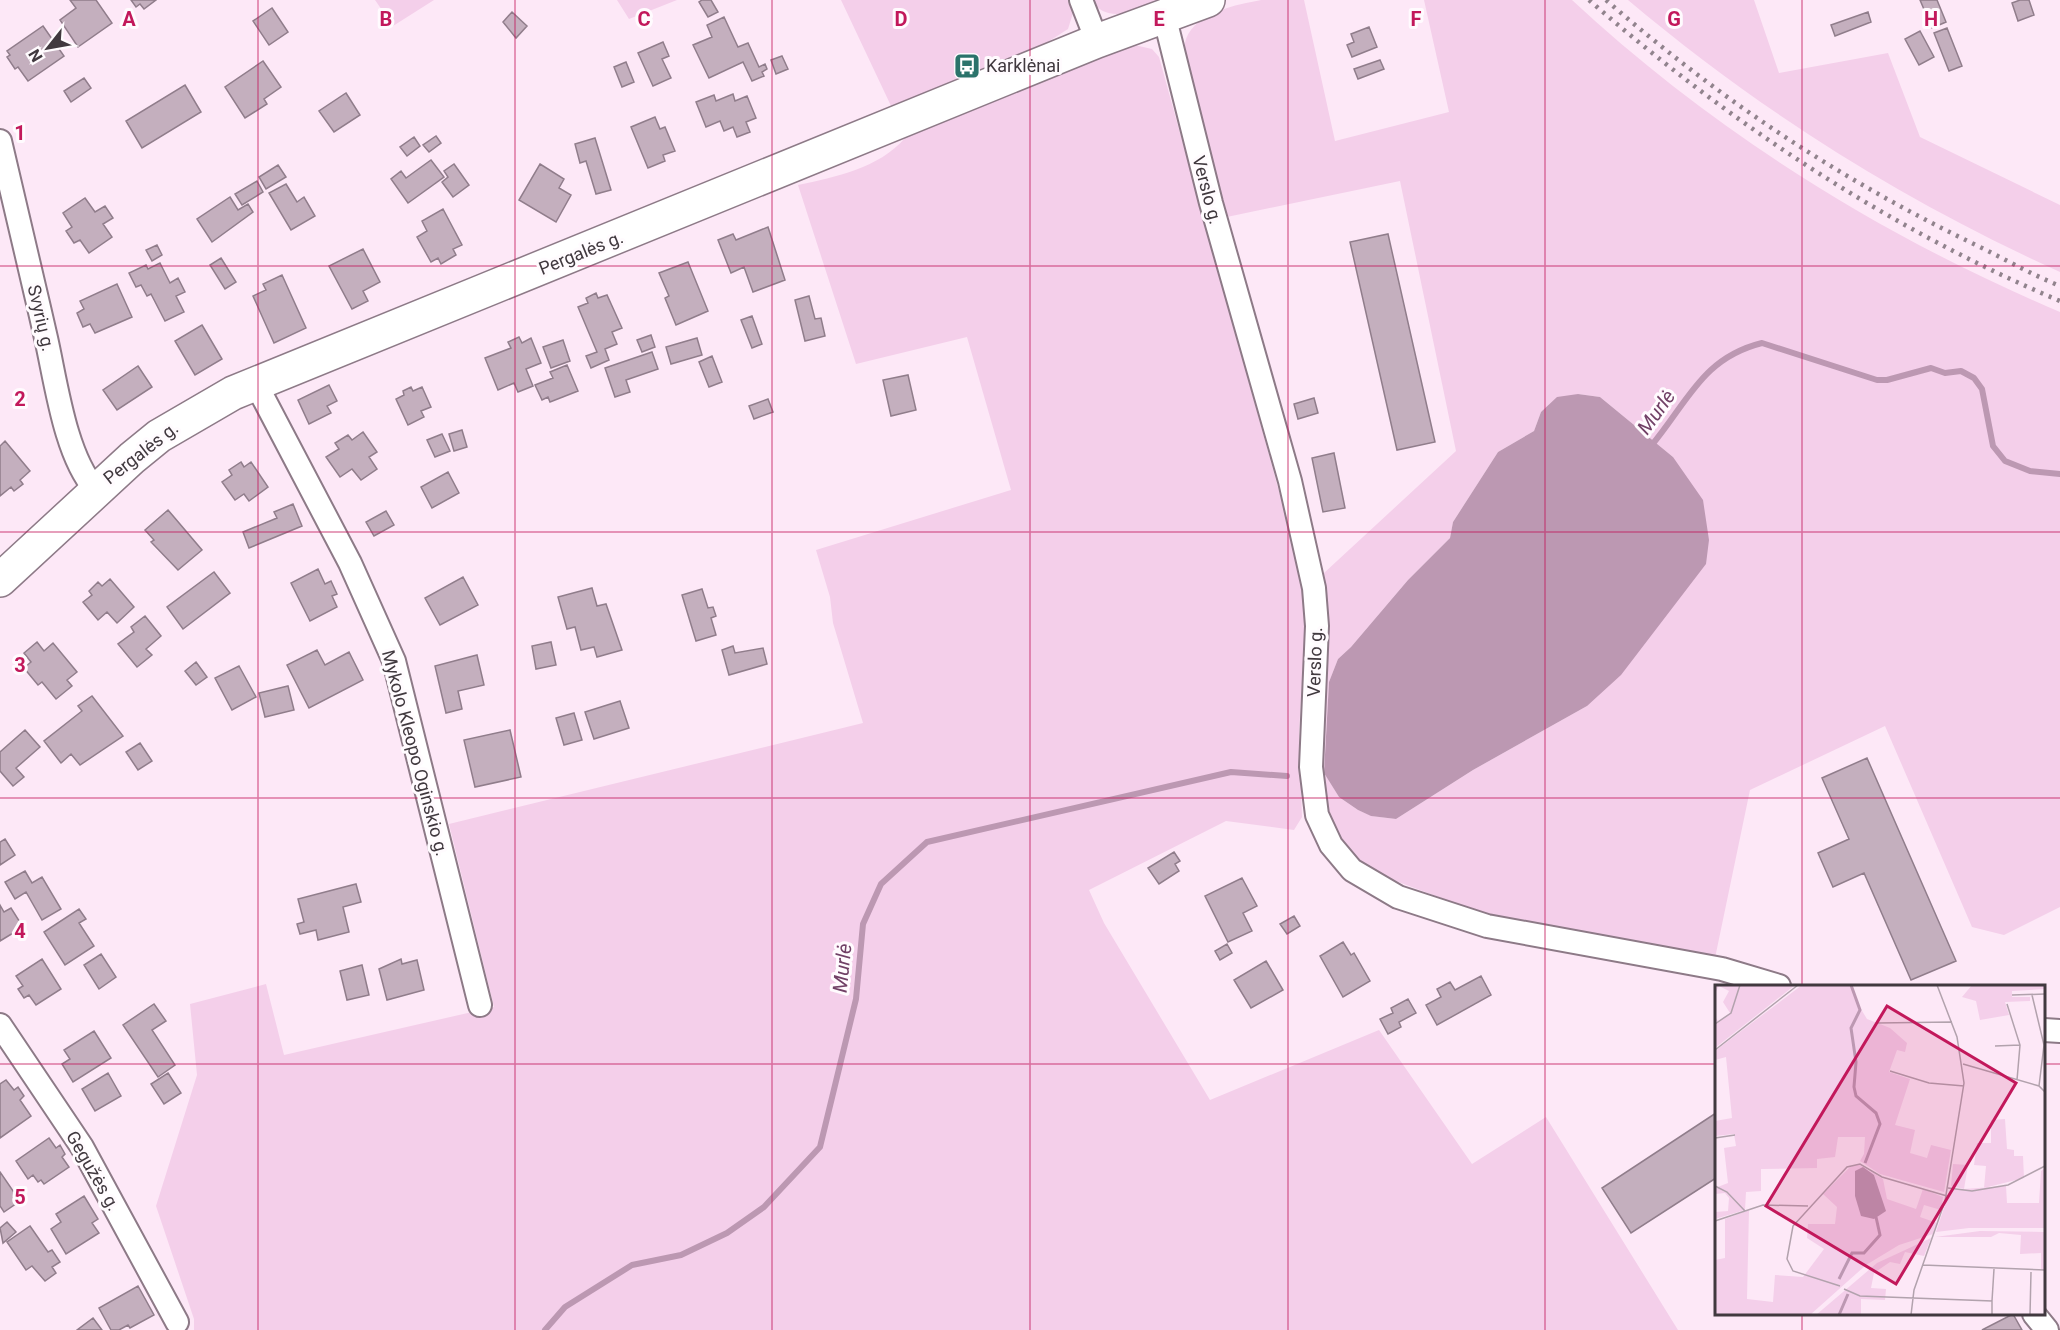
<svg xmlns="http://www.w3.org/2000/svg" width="2060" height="1330" viewBox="0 0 2060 1330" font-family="Roboto,sans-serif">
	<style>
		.green { fill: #f4cfea; fill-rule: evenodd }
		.water { fill: #bc98b2 }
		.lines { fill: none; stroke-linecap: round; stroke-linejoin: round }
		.stream { stroke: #bc98b2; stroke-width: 6 }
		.building { fill: #c4afbe; stroke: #907d8b; stroke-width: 1.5 }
		.minor-casing { stroke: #8d7a87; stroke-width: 26 }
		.primary-casing { stroke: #8d7a87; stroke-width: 36 }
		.minor { stroke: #fff; stroke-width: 22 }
		.primary { stroke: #fff; stroke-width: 33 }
		.rail { stroke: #91838d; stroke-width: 4.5; stroke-dasharray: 3 6; stroke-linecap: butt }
		.grid { fill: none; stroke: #c2185b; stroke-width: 1.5; stroke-opacity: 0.55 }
		.labels { text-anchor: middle; stroke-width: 6; stroke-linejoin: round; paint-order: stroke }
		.poi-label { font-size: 18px; fill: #41393f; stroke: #fffbfe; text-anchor: start }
		.street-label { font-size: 18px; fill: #41393f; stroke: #fffbfe }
		.water-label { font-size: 20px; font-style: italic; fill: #714066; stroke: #fffbfe }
		.inset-river { fill: none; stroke: #bc98b2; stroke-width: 3 }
		.inset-road { fill: none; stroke: #b2a2ad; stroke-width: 1.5 }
		.view { fill: #c2185b; fill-opacity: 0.15; stroke: #c2185b; stroke-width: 3 }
		.inset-edge { fill: none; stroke: #41393f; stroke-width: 3 }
		.grid-label { font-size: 20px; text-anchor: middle; font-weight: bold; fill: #c2185b; stroke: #fffbfe; stroke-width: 6; stroke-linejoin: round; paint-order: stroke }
	</style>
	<rect width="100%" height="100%" fill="#fde8f7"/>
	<path class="green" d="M375,0H434L393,26Z
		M617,0H677L629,19Z
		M841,0H1069L1073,13L1068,29L1043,45L892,108Z
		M1091,0H1166C1141,8 1109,27 1091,0Z
		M1261,0H1304L1335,141L1449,112L1424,0H1572C1714,132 1881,236 2060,312V907L2004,935L1972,927L1885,726L1750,790L1715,958L1487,915L1385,877L1353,856L1328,826L1321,808L1324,573L1456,451L1400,181L1222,218L1183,63C1184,55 1184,45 1186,39C1197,11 1237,5 1261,0ZM1578,394L1600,397L1673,457L1587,706L1473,770L1396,819L1372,816L1358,810L1339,797L1324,773L1329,682L1338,659L1351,647L1408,580L1450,538L1453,522L1498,452L1534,431L1541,412Z
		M1628,0H1754L1779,73L1888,53L1920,137L2060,205V272C1902,200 1761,112 1628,0Z
		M1130,44L1152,49L1159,57L1295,549L1306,616L1299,732L1302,817L1294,830L1226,821L1089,890L1104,923L1210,1100L1379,1030L1472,1164L1546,1117L1678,1330H194V1319L156,1206L197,1075L190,1004L266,984L284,1055L494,1007L449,824L863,723L833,623L830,597L816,550L1011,490L967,337L856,364L798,185C836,177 879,168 905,138Z"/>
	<path class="water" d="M1578,394L1600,397L1673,457L1703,500L1709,540L1706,564L1621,675L1587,706L1473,770L1396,819L1371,816L1358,810L1339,797L1324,773L1329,682L1338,659L1351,647L1408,580L1450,538L1453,522L1498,452L1534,431L1541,412L1557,397Z"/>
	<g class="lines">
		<path class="stream" d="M1651,446C1688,402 1702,358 1762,343L1877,380H1887L1931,368L1945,373L1961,371L1974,378L1982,389L1993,446L2005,461L2030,471L2060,474
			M545,1330L565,1307L632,1265L681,1255L727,1233L764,1207L820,1147L856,999L863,924L881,884L927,842L1231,772L1287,776"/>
	</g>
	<path class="building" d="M70,0H96L112,23L78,47L60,20L76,8Z
		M131,0H156L144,9L140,4L136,7Z
		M702,0H711L718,12L708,17L699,2Z
		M1920,0H1937L1946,22L1932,28Z
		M2020,0H2029L2034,15L2018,21L2012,3Z
		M272,8L288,32L269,45L253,21Z
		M512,12L527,26L516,38L503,22Z
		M1868,12L1871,22L1835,36L1831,25Z
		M724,17L738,47L748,43L759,67L765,64L767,69L762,72L764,76L752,81L743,62L709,78L693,45L712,37L707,25Z
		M43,26L64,56L28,81L18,67L15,69L7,57L10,55L7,51Z
		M1369,27L1377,47L1352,57L1347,45L1354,42L1351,34Z
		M1947,28L1962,66L1949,71L1934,33Z
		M1920,31L1934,57L1919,65L1905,39Z
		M663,42L669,56L662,59L671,78L653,86L638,53Z
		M782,56L788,69L776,74L771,60Z
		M1380,60L1384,69L1358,79L1354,69Z
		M263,61L281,87L264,99L267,104L245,118L225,87Z
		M626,62L634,82L622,87L614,67Z
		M84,78L91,88L71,102L64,91Z
		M185,85L201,112L142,148L126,121Z
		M346,93L360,115L334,132L319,111Z
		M733,94L735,101L747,96L756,118L746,122L750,132L737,137L733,127L724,131L720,121L706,127L696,102L714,95L716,101Z
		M655,117L660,129L665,127L675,151L663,155L665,161L648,168L631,127Z
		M436,136L441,143L429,152L423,145Z
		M414,137L420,146L407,156L400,147Z
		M595,138L611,190L596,194L586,161L580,163L575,144Z
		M431,160L444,177L408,203L391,179L401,171L406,178Z
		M454,164L469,185L453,197L442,182L448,177L444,171Z
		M540,164L564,179L559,188L571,195L556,222L519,200Z
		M278,165L286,177L266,189L259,177Z
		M257,181L263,192L242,205L235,194Z
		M286,184L297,202L304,197L315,216L291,230L269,193Z
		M230,197L238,210L248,204L253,212L212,242L197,219Z
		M85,198L95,212L105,206L113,218L103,224L112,237L89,253L80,240L74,243L66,231L72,227L63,213Z
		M443,209L462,245L453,249L456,255L441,264L438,258L431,262L417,237L427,231L422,221Z
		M768,227L785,280L753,292L744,267L731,273L718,240L733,234L736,240Z
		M1388,234L1435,442L1397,450L1350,242Z
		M157,245L162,255L152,261L146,250Z
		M363,249L380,282L363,291L368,301L352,309L329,266Z
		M221,258L236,282L225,289L210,265Z
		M688,262L708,311L676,325L665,298L669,296L659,273Z
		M160,263L170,283L178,278L185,292L176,296L184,312L165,321L151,294L147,296L141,285L136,287L129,273L146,265L148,269Z
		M282,275L306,328L274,343L253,296L266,290L263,284Z
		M117,284L132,317L95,333L90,324L83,327L77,313L84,309L80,301Z
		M596,293L598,298L607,295L622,328L612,332L617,344L605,349L609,360L591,368L586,356L597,352L578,307L588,303L586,298Z
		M809,296L815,319L821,318L825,336L805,341L795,300Z
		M752,316L762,344L752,348L741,320Z
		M202,325L222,359L195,375L175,341Z
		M651,335L655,347L642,352L637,340Z
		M519,337L522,343L531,338L541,363L526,369L533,386L518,392L514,383L498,390L485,358L511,348L508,342Z
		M697,338L702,355L671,364L666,347Z
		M563,340L570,361L551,368L543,347Z
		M652,352L658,369L626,380L630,392L615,397L605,368Z
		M712,356L722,382L709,387L699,362Z
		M567,365L578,391L550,402L548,397L542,400L535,385L553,378L550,372Z
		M138,366L152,387L117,410L103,390Z
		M908,375L916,410L891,416L883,380Z
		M329,385L337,401L327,406L331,413L309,424L298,400Z
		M411,387L413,391L422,387L431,407L421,411L424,417L408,425L396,399L404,395L403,391Z
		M1314,398L1318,413L1298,419L1294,404Z
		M768,399L773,412L754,419L749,406Z
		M462,430L467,447L454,451L449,434Z
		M363,432L377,452L369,457L377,469L361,480L352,469L340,477L326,457L339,449L335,443L348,435L352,440Z
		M442,434L450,451L435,457L427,440Z
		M5,441L30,471L20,480L23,484L14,491L11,487L0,496V446Z
		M1334,453L1345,508L1323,512L1312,458Z
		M241,462L244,467L251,462L268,487L249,501L244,494L235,500L222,482L232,475L229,470Z
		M448,472L459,493L432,508L421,487Z
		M293,504L302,526L249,548L243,532L277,518L274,512Z
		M168,510L202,550L178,570L151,542L154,540L145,530Z
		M386,511L394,525L374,536L366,522Z
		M318,569L325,584L331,581L337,594L332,596L337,607L310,621L291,583Z
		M214,572L230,593L183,629L167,607Z
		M463,577L478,605L440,625L425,598Z
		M110,579L134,607L117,623L107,612L98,620L83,602L92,595L89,591L98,582L102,586Z
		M592,588L597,606L606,604L622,650L597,657L594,647L581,650L575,627L567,629L558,597Z
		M702,589L708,608L713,607L716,616L711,618L716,635L696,641L682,595Z
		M145,616L161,636L146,649L152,655L137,667L118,644L134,632L131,627Z
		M37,642L44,651L53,643L77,672L67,680L72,686L56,699L42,682L38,685L24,668L31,662L24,653Z
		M551,642L556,665L536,669L532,646Z
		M733,646L735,653L763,648L767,664L729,675L722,650Z
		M317,650L325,665L349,652L363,680L309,708L287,665Z
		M477,655L484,685L458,691L462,709L446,713L435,666Z
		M196,662L207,677L196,685L185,671Z
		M239,666L256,697L232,710L215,678Z
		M288,686L294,710L265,717L259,693Z
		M92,696L123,736L80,765L71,754L61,763L44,741L82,711L78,706Z
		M620,701L629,728L594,739L585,712Z
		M574,713L582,740L564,745L556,718Z
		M25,730L40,747L16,768L24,777L13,786L0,771V752Z
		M510,730L521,777L475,787L464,740Z
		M140,743L152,761L138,770L126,752Z
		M1867,758L1956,961L1911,980L1864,873L1833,887L1818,853L1849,839L1822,778Z
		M5,839L15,855L0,865V842Z
		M1174,852L1180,861L1175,864L1179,871L1159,884L1148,868Z
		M25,871L32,883L42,877L61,909L42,920L26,892L15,899L5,882Z
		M1242,878L1257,906L1243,913L1252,931L1228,942L1205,896Z
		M356,884L361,902L343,907L349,932L318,940L316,930L300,934L297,924L304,922L298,899Z
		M0,905L4,912L11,908L23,927L0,941Z
		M79,909L86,919L79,923L94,946L65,965L44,932Z
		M1294,916L1300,926L1287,934L1280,924Z
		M1343,942L1351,955L1354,953L1370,981L1343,997L1320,956Z
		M1227,944L1232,953L1220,960L1215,951Z
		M101,954L116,977L99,989L84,965Z
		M42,959L61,989L36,1005L29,995L24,998L18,989L23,986L16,976Z
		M401,959L402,964L417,960L424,990L387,1000L379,969Z
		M1266,961L1283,990L1251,1008L1234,980Z
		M362,965L369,995L347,1000L340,971Z
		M1481,976L1491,995L1437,1025L1426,1005L1441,997L1437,989L1450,982L1455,990Z
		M1408,999L1416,1013L1399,1022L1401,1027L1388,1034L1380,1019L1393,1013L1391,1008Z
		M154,1004L166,1021L152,1030L175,1065L158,1077L123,1025Z
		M94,1031L111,1058L73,1082L62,1064L70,1059L64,1050Z
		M108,1073L121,1096L95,1111L82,1089Z
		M168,1073L181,1093L164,1104L151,1084Z
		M6,1080L14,1090L18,1087L24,1096L20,1100L31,1116L0,1138V1084Z
		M1716,1113V1178L1631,1233L1602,1188Z
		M49,1138L56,1148L60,1145L65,1154L62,1157L69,1167L44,1184L41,1180L38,1182L33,1175L28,1179L16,1161Z
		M0,1172L20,1201L4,1212L0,1206Z
		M84,1196L98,1219L92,1223L99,1233L66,1254L51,1229L61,1222L56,1214Z
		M7,1222L16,1232L3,1243L0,1228Z
		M30,1226L48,1252L52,1250L60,1262L52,1267L56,1273L45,1281L32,1266L26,1270L7,1242Z
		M138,1286L154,1315L130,1328L128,1325L119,1330H111L99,1308Z
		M2013,1314L2022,1330H1982Z
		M93,1318L102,1330H77Z"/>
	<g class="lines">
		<defs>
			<path id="minor" d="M1081,0L1097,41
				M1164,15L1211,203L1290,481L1314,588L1317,626L1311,767L1317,815L1331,845L1352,870L1398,897L1487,926L1722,969L1779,986
				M0,141C15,206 31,272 46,338C56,382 65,455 95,489
				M256,384L350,563L394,661L480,1005
				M0,1025L82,1147L177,1322
				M2044,1030L2060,1031
				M2034,1314L2047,1330"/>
			<path id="primary" d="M0,580L132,458L159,436L233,393L1097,41L1208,0"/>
		</defs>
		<use href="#minor" class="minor-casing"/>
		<use href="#primary" class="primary-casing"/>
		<use href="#minor" class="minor"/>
		<use href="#primary" class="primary"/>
		<path class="rail" d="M1589,0C1730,123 1887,228 2060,301
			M1606,0C1723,102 1842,181 1982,248C2008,261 2033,275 2060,286"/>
	</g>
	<path class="grid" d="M258,0V1330M515,0V1330M772,0V1330M1030,0V1330M1288,0V1330M1545,0V1330M1802,0V986M0,266H2060M0,532H2060M0,798H2060M0,1064H1716M2044,1064H2060M1802,1314V1330"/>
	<defs>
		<symbol id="bus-square" viewBox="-11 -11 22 22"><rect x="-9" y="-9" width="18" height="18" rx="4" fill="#2b736b" stroke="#fffbfe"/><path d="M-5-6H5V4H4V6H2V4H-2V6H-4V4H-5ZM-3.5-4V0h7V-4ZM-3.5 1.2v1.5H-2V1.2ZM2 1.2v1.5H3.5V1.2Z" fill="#fff"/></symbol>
	</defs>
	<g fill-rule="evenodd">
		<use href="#bus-square" x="952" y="51" width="30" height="30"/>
	</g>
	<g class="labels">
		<g class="poi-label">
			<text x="986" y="72">Karklėnai</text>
		</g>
		<g class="street-label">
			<text transform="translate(1207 190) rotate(75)" y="6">Verslo g.</text>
			<text transform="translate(581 253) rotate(-22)" y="6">Pergalės g.</text>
			<text transform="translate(41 318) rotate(77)" y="6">Svyrių g.</text>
			<text transform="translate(141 453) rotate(-38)" y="6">Pergalės g.</text>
			<text transform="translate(1315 662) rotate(-88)" y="6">Verslo g.</text>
			<text transform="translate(415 753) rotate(75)" y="6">Mykolo Kleopo Oginskio g.</text>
			<text transform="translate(93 1171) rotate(60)" y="6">Gegužės g.</text>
		</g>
		<g class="water-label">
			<text transform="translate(1656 412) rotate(-54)" y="7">Murlė</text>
			<text transform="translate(842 968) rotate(-84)" y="7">Murlė</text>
		</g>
	</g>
	<g transform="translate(1715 985)">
		<rect width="330" height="330" fill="#fde8f7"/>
		<path d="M0,0H80L0,63V32L3,36L15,28L8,17L14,6L4,1L0,8ZM87,0H137L141,16L152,34L175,43L192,58L190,67L182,65L174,87L195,94L180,140L200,145L195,168L212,173L216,160L236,165L229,207L165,189L145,176L149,169L150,152H123L120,172L102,174V183L46,184V206L31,207L30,225L0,234V227L13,226L14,213L10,208L0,209V203L13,198L9,163L21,161L19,149L0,151V136L17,133L11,72L0,75V66ZM257,0H330V4L297,6V12H315V16L290,17L294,30L265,35L261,16L247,12ZM290,134L292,164L299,165V171H308L309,193L269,203L271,181L259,180L262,158H276V135ZM143,179L168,194L172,214L201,224L208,204L228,212L226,225L209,220L205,232L222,238L218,249L184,260L151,280L95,330H0V275L10,273V234L34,225L32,314L58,317L60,290L88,292L109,264L92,253L93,239H120L122,222L108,209L135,182ZM140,186L159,190L169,222L140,211ZM238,179L253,180L249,204L236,201ZM330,183V243H254L221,247L235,205L291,201L292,218H324L326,186ZM265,246L330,247V284L326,285V268L305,269L306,250L284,248L276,252H220ZM216,253L209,271L190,267L185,279L175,277L159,288L156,303L171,304L170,315L146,314V330H101L162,278Z" fill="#f4cfea" fill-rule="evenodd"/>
		<path d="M148,182L159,190L171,226L159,234L146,231L140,211V186Z" fill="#bc98b2"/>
		<path class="inset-river" d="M136,0L145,25L136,43L141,77L139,102L141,111L161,128L165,139L150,178M124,294L137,268H149L165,250L161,232M124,330L133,309"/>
		<path class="inset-road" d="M297,10L330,9M317,10L329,60L324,101M292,19L305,60L302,95M162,38L237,37M0,39L16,28L25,0M280,61L305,60M0,65L83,0M248,79L324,101L330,107M175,86L214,98L249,101M0,153L20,150M0,201L12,207L30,226M233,203L257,206L293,200L330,181M0,236L48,220L93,221M208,280L330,285M125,301L78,286L72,274L78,241L132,182L145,179L167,192L232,211M129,304L145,311L277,316V330M277,316L279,284M196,330L199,305L230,216L249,98L242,52L222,0M315,330L316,287"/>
		<path class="view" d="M172,21L301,98L181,299L51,221Z"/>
		<rect width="330" height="330" class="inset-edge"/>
	</g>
	<g class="grid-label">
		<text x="129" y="26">A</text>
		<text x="386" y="26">B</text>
		<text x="644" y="26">C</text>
		<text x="901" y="26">D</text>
		<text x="1159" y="26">E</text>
		<text x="1416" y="26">F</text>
		<text x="1674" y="26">G</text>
		<text x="1931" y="26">H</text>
		<text x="20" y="140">1</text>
		<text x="20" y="406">2</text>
		<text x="20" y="672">3</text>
		<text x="20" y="938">4</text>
		<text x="20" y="1204">5</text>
	</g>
	<g transform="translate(48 48) rotate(239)" stroke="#fffbfe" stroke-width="4.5" paint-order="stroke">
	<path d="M0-4.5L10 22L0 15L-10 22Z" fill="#41393f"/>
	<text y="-9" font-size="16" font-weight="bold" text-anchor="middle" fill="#41393f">N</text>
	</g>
</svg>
